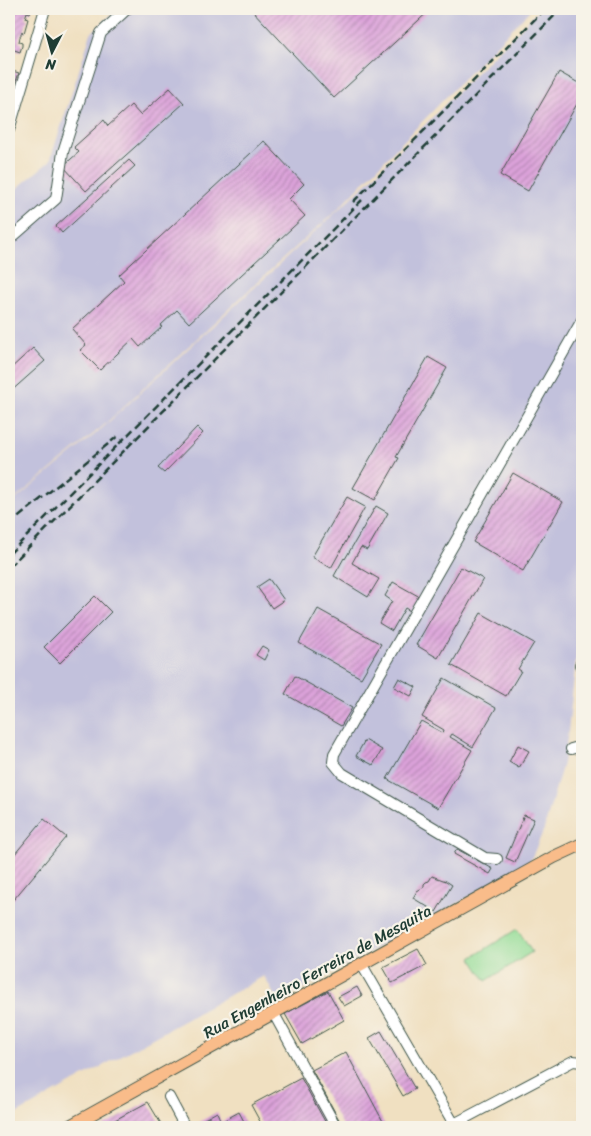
<svg xmlns="http://www.w3.org/2000/svg" width="591" height="1136" viewBox="0 0 591 1136" font-family="Sriracha,sans-serif">
	<style>
		.industrial { fill: #c2c1dc }
		.grass { fill: #95dd97; stroke: #5a8d66 }
		.building { fill: url(#building-hatch) }
		.lines { fill: none; stroke-linecap: round; stroke-linejoin: round }
		.minor-casing { stroke: #3e5549; stroke-width: 12 }
		.major-casing { stroke: #3e5549; stroke-width: 14 }
		.minor { stroke: #fff; stroke-width: 10 }
		.major { stroke: #f9bc8a; stroke-width: 12 }
		.rail { stroke: #1f3d34; stroke-width: 2.5; stroke-dasharray: 8 4; stroke-linecap: butt }
		.labels { text-anchor: middle; stroke-width: 4.5; stroke-linejoin: round; paint-order: stroke }
		.street-label { font-size: 16px; fill: #1f3d34; stroke: #f7f3e8 }
	</style>
	<defs>
		<pattern id="building-hatch" width="6" height="6" patternUnits="userSpaceOnUse" patternTransform="scale(1.25)"><rect width="6" height="6" fill="#dca2da"/><path d="M-1 1l2-2M0 6l6-6M5 7l2-2" fill="none" stroke="#b285b2"/></pattern>
	</defs>
	<rect width="100%" height="100%" fill="#f7f3e8"/>
	<filter id="ink" filterUnits="userSpaceOnUse"><feTurbulence type="fractalNoise" baseFrequency=".02" numOctaves="2"/><feDisplacementMap in="SourceGraphic" scale="10" xChannelSelector="R" yChannelSelector="G"/><feConvolveMatrix kernelMatrix="1 2 1 2 8 2 1 2 1" color-interpolation-filters="sRGB"/></filter>
	<filter id="wash" filterUnits="userSpaceOnUse"><feTurbulence type="fractalNoise" baseFrequency=".0096" numOctaves="4" result="noise"/><feDisplacementMap in="SourceGraphic" scale="20" xChannelSelector="R" yChannelSelector="G"/><feGaussianBlur stdDeviation="1.12" result="paint"/><feColorMatrix in="noise" values="0 0 0 0 0 0 0 0 0 0 0 0 0 0 0 0 0 1.4 0 .05"/><feComposite in="paint" operator="in"/></filter>
	<g filter="url(#wash)">
		<rect width="100%" height="100%" fill="#f0e0c1"/>
		<path class="industrial" d="M118,9H531L337,210L263,277L102,427L9,504V195L50,161L91,33Z
			M540,9H582V605L568,732L563,763L544,829L529,864L278,1002L264,976L9,1118V505L99,431L360,190Z"/>
		<path class="grass" d="M517,929L532,952L486,981L471,958Z"/>
		<g id="blocks">
			<path class="building" d="M13,9H32L30,13L27,12L25,18L28,19L24,33L22,32L20,37L19,42L22,43V46L20,52L9,48V10L12,11Z
				M251,9H431L334,98Z
				M9,70L19,73L15,84L9,82Z
				M559,72L582,85V95L528,191L500,175Z
				M170,88L184,103L86,191L63,166L79,152L74,147L104,120L108,126L131,105L140,115Z
				M9,93L13,94L9,107Z
				M264,141L304,184L289,199L305,216L189,323L177,310L160,326L162,327L140,347L133,339L100,370L80,350L86,345L72,329L124,281L119,275Z
				M129,160L135,166L62,233L56,226Z
				M33,348L45,361L9,393V370Z
				M428,357L447,368L396,457L399,458L375,500L353,488Z
				M197,427L203,433L164,473L158,468Z
				M513,473L563,502L523,571L473,542Z
				M347,497L365,507L331,568L312,557Z
				M376,506L388,513L367,550L361,547L352,563L379,579L368,597L334,576L344,558L345,559Z
				M461,567L483,579L438,658L416,645Z
				M269,579L284,600L272,608L257,587Z
				M393,582L420,597L412,612L405,608L392,631L379,623L392,601L385,596Z
				M95,596L111,612L60,663L44,647Z
				M318,609L381,644L361,678L299,643Z
				M481,613L534,643L518,669L521,671L506,696L451,665Z
				M262,646L269,650L264,660L256,655Z
				M295,676L352,708L341,726L285,694Z
				M399,678L416,687L411,696L394,687Z
				M444,678L496,708L473,747L452,734L450,737L472,750L438,808L387,779L421,721L443,733L444,730L422,717Z
				M365,740L382,750L373,765L356,756Z
				M518,745L529,751L519,768L509,762Z
				M524,815L534,819L515,862L506,858Z
				M44,819L66,837L9,905V861Z
				M457,849L493,869L490,874L454,854Z
				M432,876L446,881L452,885L436,912L413,898L417,891L424,887V884L426,882L429,881Z
				M418,949L427,965L392,983L383,967Z
				M357,987L362,996L344,1006L338,997Z
				M328,991L344,1020L302,1044L285,1014Z
				M381,1031L415,1089L403,1096L369,1038Z
				M346,1052L386,1127H343L312,1070Z
				M301,1078L328,1127H263L251,1105Z
				M148,1102L163,1127H102Z
				M217,1112L221,1122L239,1112L247,1127H201L199,1122Z"/>
		</g>
	</g>
	<g filter="url(#ink)">
		<use href="#blocks" fill-opacity="0" stroke="#3e5549" stroke-width="1"/>
		<g class="lines">
			<defs>
				<path id="minor" d="M9,130L45,9
					M9,240L56,199L63,152L101,33L127,9
					M580,665L582,666
					M571,749L582,746
					M497,859L485,858L342,773L333,762L334,754L582,320
					M362,965L454,1124L573,1061L582,1062
					M274,1014L336,1127
					M169,1097L185,1127"/>
				<path id="major" d="M68,1127L554,857L582,844"/>
			</defs>
			<use href="#minor" class="minor-casing"/>
			<use href="#major" class="major-casing"/>
			<use href="#minor" class="minor"/>
			<use href="#major" class="major"/>
			<path class="rail" d="M353,202L545,9
				M9,525L119,435
				M9,554L362,200
				M9,567L561,9"/>
		</g>
	</g>
	<g class="labels">
		<g class="street-label">
			<text transform="translate(317 971) rotate(-29)" y="6">Rua Engenheiro Ferreira de Mesquita</text>
		</g>
	</g>
	<rect width="591" height="1136" fill="none" stroke="#f7f3e8" stroke-width="30"/>
	<g transform="translate(52 52) rotate(186)" stroke="#f7f3e8" stroke-width="4" paint-order="stroke">
	<path d="M0-4L9 19L0 12L-9 19Z" fill="#1f3d34"/>
	<text y="-8" font-size="14" font-weight="bold" text-anchor="middle" fill="#1f3d34">N</text>
	</g>
</svg>
